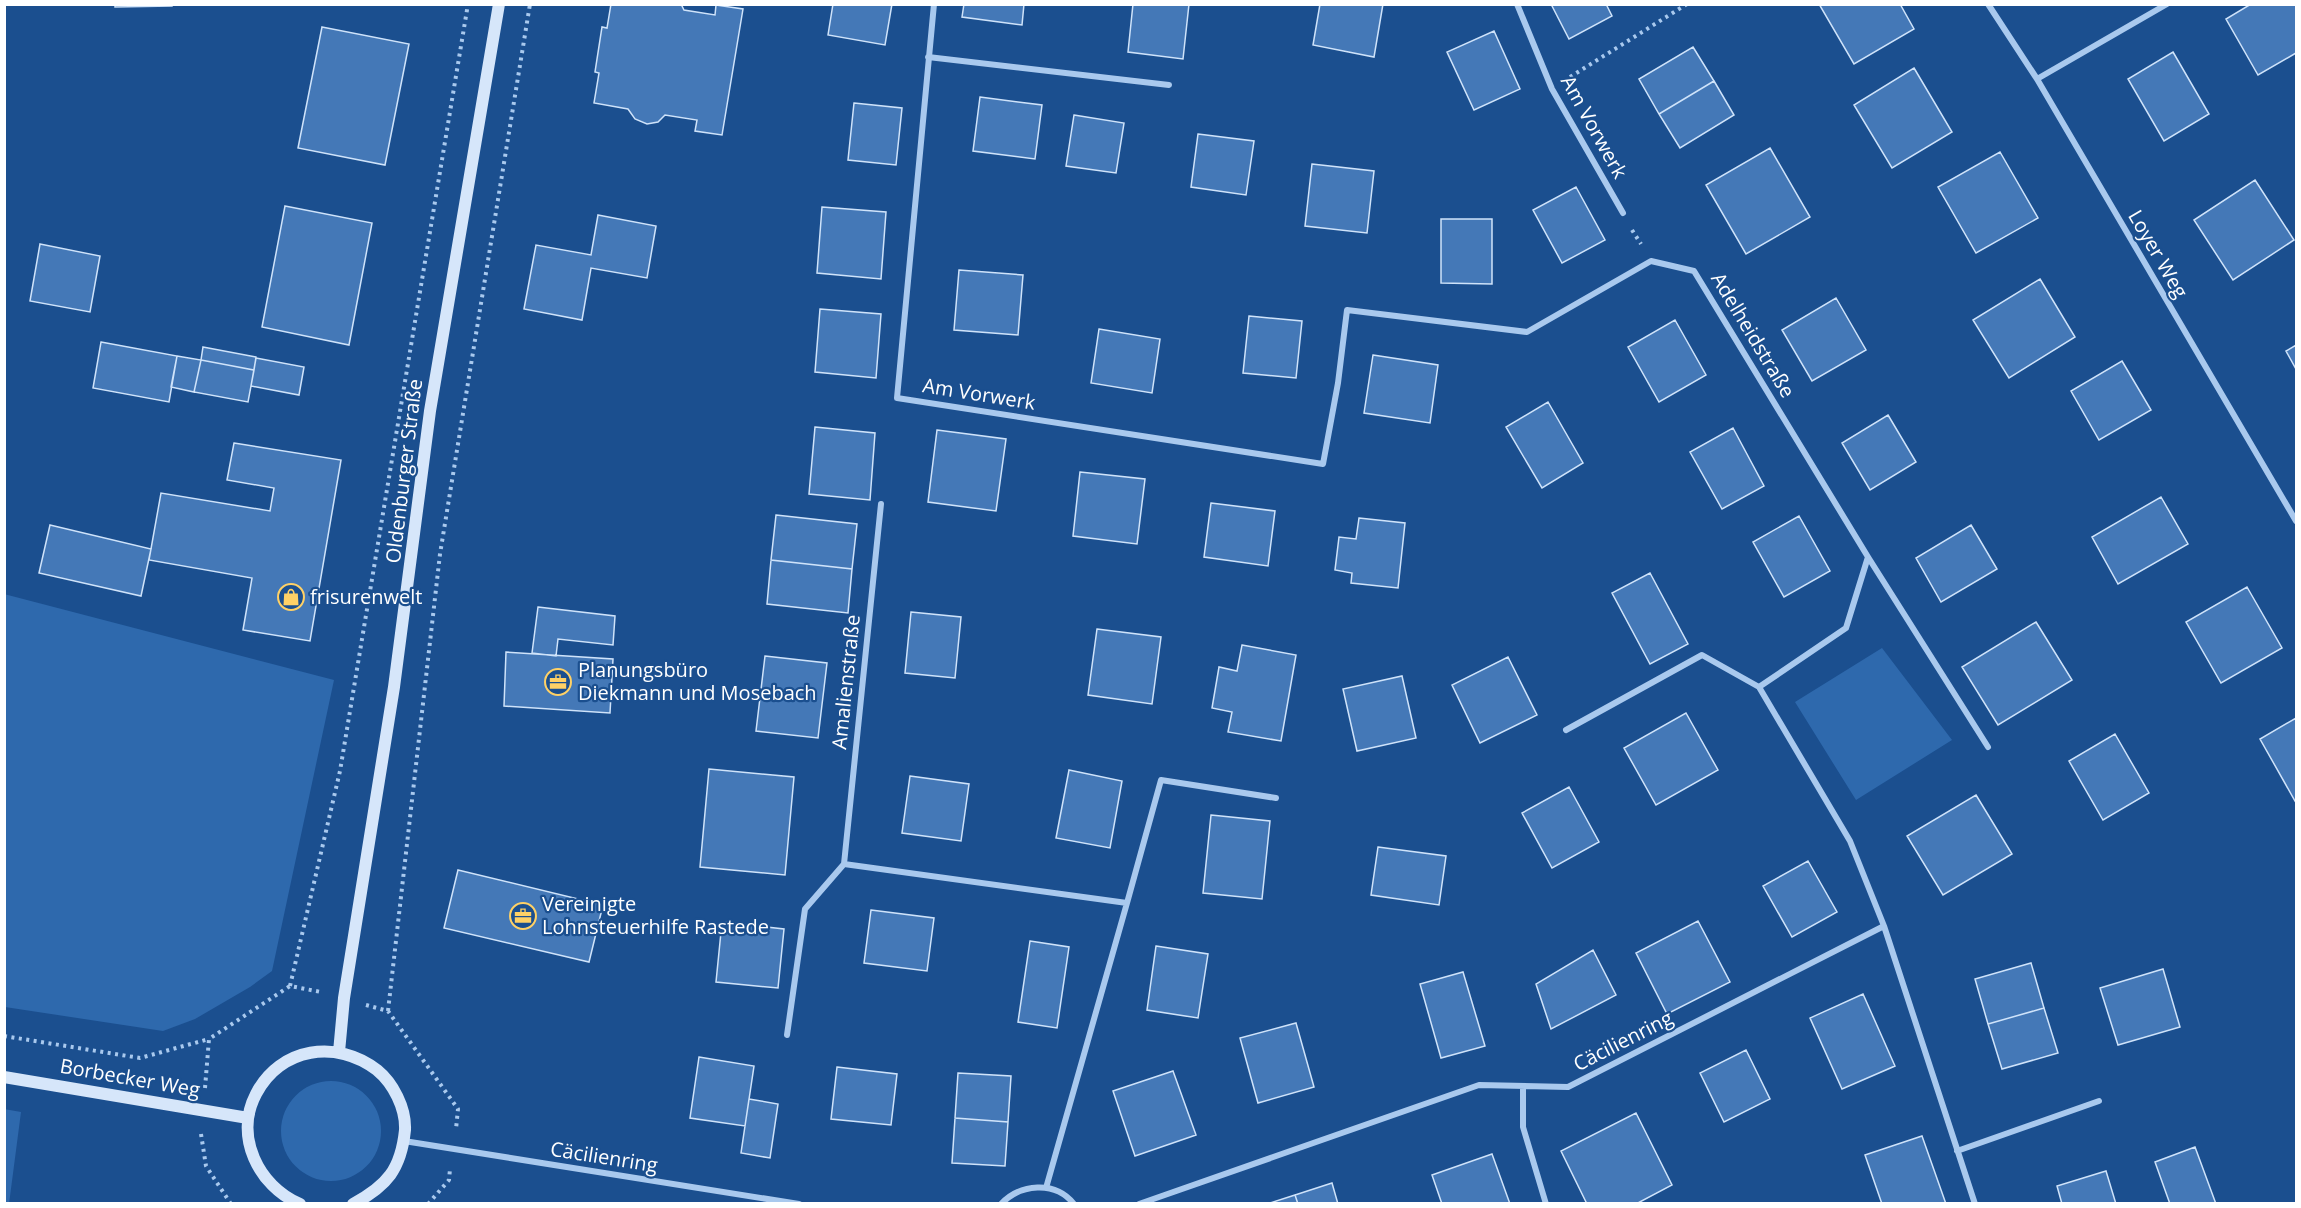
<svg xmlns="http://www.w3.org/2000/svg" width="2301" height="1208" viewBox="0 0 2301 1208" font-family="'Open Sans',sans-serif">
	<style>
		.green { fill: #2e69ad }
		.building { fill: #4478b7; stroke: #cfe3fa; stroke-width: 1.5 }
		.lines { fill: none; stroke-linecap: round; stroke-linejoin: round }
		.path { stroke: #a9c9ee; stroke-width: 4; stroke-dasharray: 3 4.5; stroke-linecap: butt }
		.street { stroke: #a9c9ee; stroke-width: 6 }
		.secondary { stroke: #d6e6fa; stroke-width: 12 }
		.labels { text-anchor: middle; stroke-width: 4.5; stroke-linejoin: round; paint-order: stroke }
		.street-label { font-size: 20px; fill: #fff; stroke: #1b4f8f }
		.poi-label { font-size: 20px; fill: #fff; stroke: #1b4f8f; text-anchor: start }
	</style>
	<rect width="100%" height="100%" fill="#1b4f8f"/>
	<path class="green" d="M4,594L334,680L272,971L250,987L195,1019L163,1031L5,1007Z
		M1882,648L1952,740L1856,800L1795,702Z
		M281 1131a50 50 0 1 1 100 0a50 50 0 1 1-100 0Z
		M4,1109L21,1112L9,1204L4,1203Z"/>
	<path class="building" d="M115,4H172V6L115,7Z
		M611,4H681L684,10L715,15L716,5L743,9L722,135L695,131L697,120L665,115L658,122L647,124L635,119L628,109L594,103L599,73L595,72L602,27L607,28Z
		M833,4H892L885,45L828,35Z
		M964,4H1024L1022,25L962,17Z
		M1133,4H1189L1183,59L1128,52Z
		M1320,4H1383L1374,57L1313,45Z
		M1551,4H1606L1612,16L1569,39Z
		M1819,4H1900L1914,29L1854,64Z
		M2251,4H2296V53L2258,75L2226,19Z
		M322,27L409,44L385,165L298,148Z
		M1494,31L1520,89L1474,110L1447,52Z
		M1693,47L1714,81L1659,114L1639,79Z
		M2173,52L2209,114L2164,141L2128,79Z
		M1914,68L1952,132L1892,168L1854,105Z
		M1714,81L1734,115L1680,148L1659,114Z
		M980,97L1042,105L1035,159L973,151Z
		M854,103L902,108L896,165L848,160Z
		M1074,115L1124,123L1116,173L1066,166Z
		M1198,134L1254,141L1246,195L1191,187Z
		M1770,148L1810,217L1746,254L1706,185Z
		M2000,152L2038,218L1976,253L1938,187Z
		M1312,164L1374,171L1367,233L1305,226Z
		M2255,180L2294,240L2233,280L2194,220Z
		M1576,187L1605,240L1562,263L1533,210Z
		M285,206L372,223L349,345L262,327Z
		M822,207L886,212L881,279L817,273Z
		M598,215L656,226L647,278L591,268L582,320L524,309L536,245L591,255Z
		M1441,219H1492V284L1441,283Z
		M40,244L100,256L90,312L30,301Z
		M959,270L1023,275L1018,335L954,330Z
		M2040,279L2075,337L2009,378L1973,320Z
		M1836,298L1866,350L1812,381L1782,330Z
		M820,309L881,314L876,378L815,372Z
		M1249,316L1302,321L1296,378L1243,373Z
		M1675,320L1706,375L1659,402L1628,347Z
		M1099,329L1160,339L1152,393L1091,383Z
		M101,342L177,356L169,402L93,388Z
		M2296,345V369L2286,351Z
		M203,347L256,357L254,370L201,360Z
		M1373,355L1438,365L1430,423L1364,413Z
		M177,356L201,360L194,392L171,387Z
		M256,358L304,367L299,395L251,386Z
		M201,360L254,370L248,402L194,392Z
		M2122,361L2151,410L2099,440L2071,391Z
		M1548,402L1583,463L1542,488L1506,427Z
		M1888,415L1916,462L1870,490L1842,443Z
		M815,427L875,433L870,500L809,494Z
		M1733,428L1764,486L1722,509L1690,452Z
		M937,430L1006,439L996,511L928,502Z
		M234,443L341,460L310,641L243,630L252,578L149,560L161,493L270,511L274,488L227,480Z
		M1080,472L1145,479L1137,544L1073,536Z
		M2161,497L2188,544L2118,584L2092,537Z
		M1211,503L1275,511L1268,566L1204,557Z
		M776,515L857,524L852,569L771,560Z
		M1799,516L1830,571L1784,597L1753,542Z
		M1359,518L1405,523L1398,588L1351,583L1352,573L1335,570L1339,537L1356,539Z
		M50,525L151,549L141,596L39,573Z
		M1971,525L1997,569L1941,602L1916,558Z
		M771,560L852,569L848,613L767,604Z
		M1650,573L1688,644L1650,664L1612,593Z
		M2247,587L2282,648L2221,683L2186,622Z
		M538,607L615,616L613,645L558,639L556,656L532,653Z
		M911,612L961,617L955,678L905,673Z
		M2036,622L2072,680L1998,725L1962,667Z
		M1097,629L1161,637L1152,704L1088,695Z
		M1242,645L1296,655L1281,741L1228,732L1232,712L1212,708L1219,667L1237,671Z
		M506,652L613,659L610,713L504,706Z
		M765,656L827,663L818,738L756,731Z
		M1508,657L1537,715L1480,743L1452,685Z
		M1402,676L1416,738L1357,751L1343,689Z
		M1686,713L1718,770L1656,805L1624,748Z
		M2296,718V800L2295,801L2260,739Z
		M2115,734L2149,793L2103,820L2069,761Z
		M709,769L794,777L785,875L700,867Z
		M1069,770L1122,781L1110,848L1056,838Z
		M910,776L969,784L961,841L902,833Z
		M1569,787L1599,842L1552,868L1522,813Z
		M1976,795L2012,854L1943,895L1907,836Z
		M1211,815L1270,821L1262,899L1203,893Z
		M1378,847L1446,856L1439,905L1371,895Z
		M1808,861L1837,912L1792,937L1763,886Z
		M458,870L603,905L589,962L444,928Z
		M871,910L934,918L927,971L864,963Z
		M1698,921L1730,982L1667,1014L1636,953Z
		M722,922L784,929L778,988L716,982Z
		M1030,941L1069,947L1057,1028L1018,1022Z
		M1156,946L1208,954L1198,1018L1147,1010Z
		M1593,950L1616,995L1551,1029L1536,984Z
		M2031,963L2044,1008L1988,1024L1975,979Z
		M2163,969L2180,1027L2118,1045L2100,988Z
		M1463,972L1485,1046L1441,1058L1420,984Z
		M1863,994L1895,1066L1842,1089L1810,1018Z
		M2044,1008L2058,1053L2002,1069L1988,1024Z
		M1296,1023L1314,1087L1258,1103L1240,1038Z
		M1746,1050L1770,1099L1724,1122L1700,1073Z
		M699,1057L754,1066L745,1126L690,1118Z
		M837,1067L897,1074L891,1125L831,1119Z
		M1173,1071L1196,1135L1135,1156L1113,1091Z
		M958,1073L1011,1076L1008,1122L955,1118Z
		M749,1099L778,1104L770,1158L741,1153Z
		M1636,1113L1672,1185L1636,1204H1587L1561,1151Z
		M955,1118L1008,1122L1005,1166L952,1163Z
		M1922,1136L1946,1204H1882L1865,1155Z
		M2195,1147L2216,1204H2170L2155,1162Z
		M1492,1154L1510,1204H1442L1432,1175Z
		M2106,1171L2116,1204H2062L2057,1186Z
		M1332,1183L1338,1204H1298L1295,1195Z
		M1295,1195L1298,1204H1267Z"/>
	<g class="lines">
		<path class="path" d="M1570,77L1687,4
			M1632,230L1641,244
			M290,986L340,771L468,4
			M366,1005L388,1011L458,1109L456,1129
			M388,1011L440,554L530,4
			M4,1036L140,1058L209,1039
			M205,1088L209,1039L290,986L321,992
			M201,1134L206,1166L231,1204
			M428,1204L449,1180L450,1169"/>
		<path class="street" d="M934,4L897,398L1323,464L1338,383L1347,310L1527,332L1651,261L1694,271L1868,557L1846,628L1759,687L1850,841L1884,926
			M1517,4L1552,89L1623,213
			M1988,4L2037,79L2296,521
			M928,57L1169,85
			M2037,79L2167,4
			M1868,557L1988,747
			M1566,730L1702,655L1759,687
			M844,864L881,504
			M1127,903L1161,780L1276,798
			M787,1035L805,909L844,864L1127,903L1046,1188
			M1523,1086V1127L1546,1204
			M404,1141L799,1204
			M1957,1151L2099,1101
			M1001,1204C1020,1184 1055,1180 1074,1204
			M1139,1204L1479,1085L1568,1087L1884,926L1975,1204"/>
		<path class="secondary" d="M339,1052L344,998L394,687L430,411L499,4
			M4,1077L248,1118
			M300,1204C258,1186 234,1136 256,1094C280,1047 337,1039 377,1070C393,1083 406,1108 405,1130C401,1169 387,1186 353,1204"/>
	</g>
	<defs>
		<symbol id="shop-ring" viewBox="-11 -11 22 22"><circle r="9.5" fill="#1b4f8f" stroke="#ffd166" stroke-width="1.5"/><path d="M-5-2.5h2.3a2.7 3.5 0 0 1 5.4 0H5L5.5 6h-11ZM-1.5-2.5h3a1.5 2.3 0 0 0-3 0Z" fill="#ffd166"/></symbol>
		<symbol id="office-ring" viewBox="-11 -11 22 22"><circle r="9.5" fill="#1b4f8f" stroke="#ffd166" stroke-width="1.5"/><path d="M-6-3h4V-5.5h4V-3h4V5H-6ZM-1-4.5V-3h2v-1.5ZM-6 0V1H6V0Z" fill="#ffd166"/></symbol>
	</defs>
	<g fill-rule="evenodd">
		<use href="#shop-ring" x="276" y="582" width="30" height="30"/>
		<use href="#office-ring" x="543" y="667" width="30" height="30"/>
		<use href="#office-ring" x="508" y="901" width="30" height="30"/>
	</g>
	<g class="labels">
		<g class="street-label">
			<text transform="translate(1594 127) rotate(61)" y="7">Am Vorwerk</text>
			<text transform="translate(2158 254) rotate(60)" y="7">Loyer Weg</text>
			<text transform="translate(1753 335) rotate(59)" y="7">Adelheidstraße</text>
			<text transform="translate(979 394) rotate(9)" y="7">Am Vorwerk</text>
			<text transform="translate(404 471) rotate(-83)" y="7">Oldenburger Straße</text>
			<text transform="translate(846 682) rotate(-84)" y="7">Amalienstraße</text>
			<text transform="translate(1623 1041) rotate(-27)" y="7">Cäcilienring</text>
			<text transform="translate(130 1078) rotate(10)" y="7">Borbecker Weg</text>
			<text transform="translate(604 1157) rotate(9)" y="7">Cäcilienring</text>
		</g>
		<g class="poi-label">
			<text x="310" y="604">frisurenwelt</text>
			<text x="578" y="677">Planungsbüro<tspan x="578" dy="23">Diekmann und Mosebach</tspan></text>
			<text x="542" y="911">Vereinigte<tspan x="542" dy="23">Lohnsteuerhilfe Rastede</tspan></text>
		</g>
	</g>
	<rect width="2301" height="1208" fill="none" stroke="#ffffff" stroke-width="12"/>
</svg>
